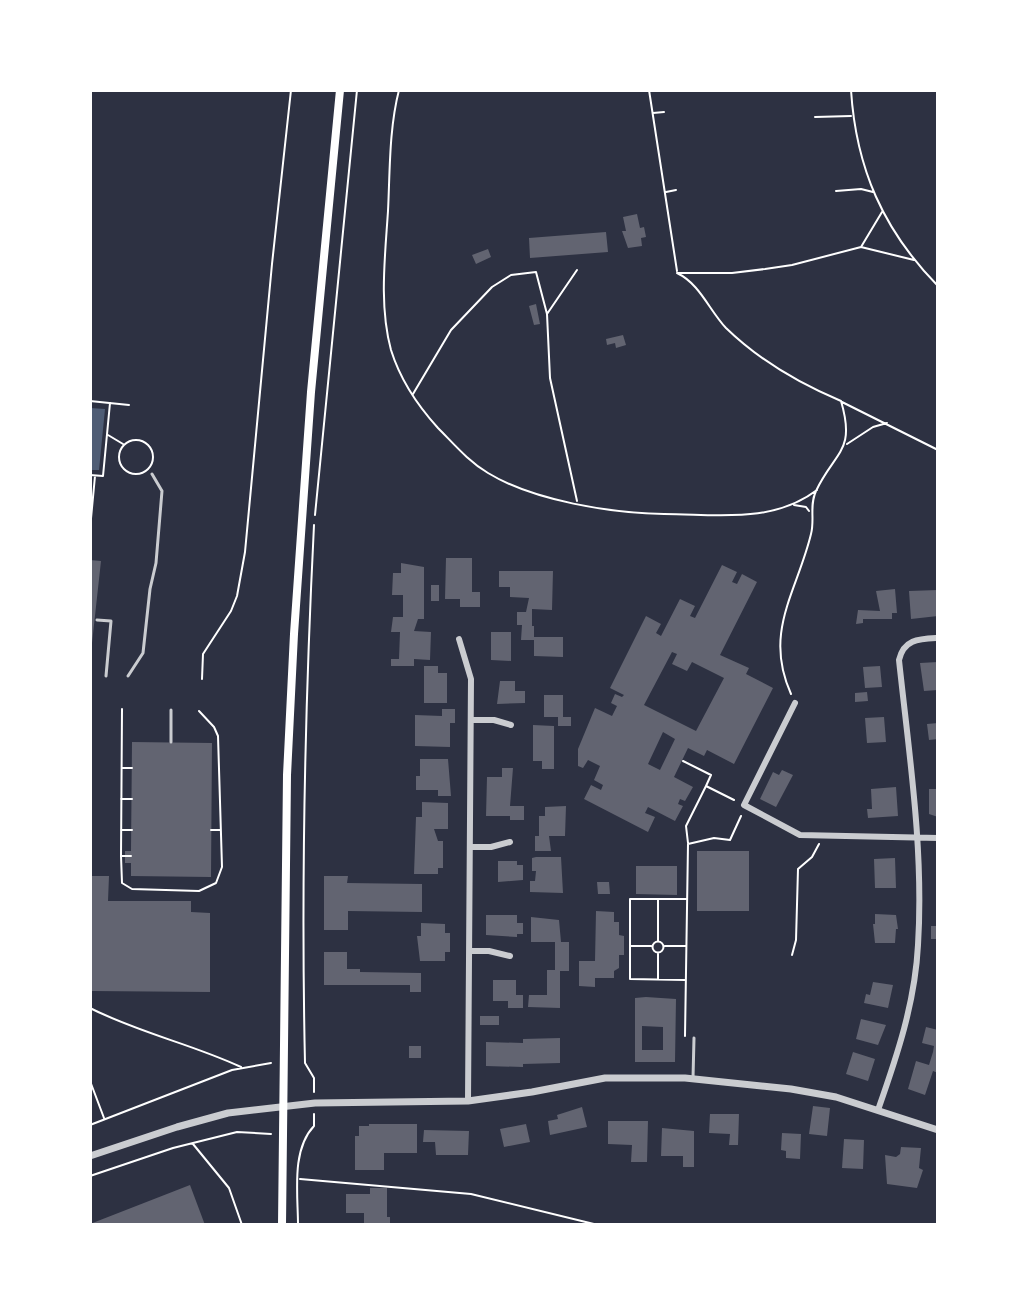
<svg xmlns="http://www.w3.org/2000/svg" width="1028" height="1315" viewBox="0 0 1028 1315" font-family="Poppins,sans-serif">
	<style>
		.water { fill: #4f5d75 }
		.building { fill: #626471; fill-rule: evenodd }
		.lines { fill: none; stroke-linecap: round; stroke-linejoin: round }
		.path { stroke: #fff; stroke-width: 2 }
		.service { stroke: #caccd0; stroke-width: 3 }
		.minor { stroke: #caccd0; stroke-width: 6 }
		.tertiary { stroke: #caccd0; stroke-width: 7 }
		.secondary { stroke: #fff; stroke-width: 8 }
	</style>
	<rect width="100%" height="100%" fill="#2d3142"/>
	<path class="water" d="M90,408L105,409L99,470H90Z"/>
	<path class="building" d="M637,214L640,228L644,227L646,237L641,238L642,246L628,248L622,231H626L623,217Z
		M606,232L608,252L530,258L529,238Z
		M488,249L491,257L476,264L472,255Z
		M536,304L540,324L534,325L529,306Z
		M623,335L626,345L616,348L615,343L607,345L606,339Z
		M446,558H472V592H480V607H460V599H445Z
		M90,560L101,561L92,643H90Z
		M401,563L424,567V619H418L414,631L431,632L430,660L414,659V666H391V659H399L400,632H391L393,617H403V595H392L393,573H401Z
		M722,565L737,572L732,582L737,584L742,574L757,582L720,655L749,668L746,674L773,688L734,764L707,750L704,756L688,748L674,777L693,787L685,801L680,799L678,804L683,806L675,821L648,807L645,813L655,817L648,832L584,799L591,785L601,790L603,785L594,780L600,766L588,760L583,768L578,766V749L595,708L612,716L617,706L611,703L615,694L622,697L624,695L610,688L646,616L661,624L656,633L661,636L680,599L695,606L690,616L695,618ZM672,652L677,654L672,664L687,671L692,662L724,678L696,731L644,705ZM663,732L675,739L660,770L648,764Z
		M499,571H553L552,610L532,609V626H534V637H563V657L534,656V640H521L522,625H517V612H526L529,598L510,597V587H499Z
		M431,585H439V601H431Z
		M895,589L897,613H892V619H863V623L856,624L858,610L880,611L876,591Z
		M938,590V616L911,619L909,591Z
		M491,632H511V661L491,660Z
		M938,662V690L924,691L920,663Z
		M424,666H438V673H447V703H424Z
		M880,666L882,687L865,688L863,667Z
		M500,681H515V691H525V703L497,704Z
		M867,692L868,701L855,702V693Z
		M544,695H563V717H571V726H558V717H544Z
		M442,709H455V723H450V747L415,746V715L442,716Z
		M884,717L886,742L867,743L865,718Z
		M938,723V739L929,740L927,724Z
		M533,725L554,726V769H542V761H533Z
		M132,742L212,743L211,877L131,876V863H125V851H131Z
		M420,759H448L451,796H438V790H416V776H420Z
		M502,768H513L510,806H524V820H510V816H486L487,777H502Z
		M782,770L793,775L776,807L760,799L773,772L779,775Z
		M896,787L898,816L868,818L867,809H872L871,789Z
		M929,789H938V817L929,814Z
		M422,802L448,803V829H434L438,841H443V868H438V874H414L416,817H422Z
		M566,806L565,836H549L551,851H535V836H539V816H545V807Z
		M697,851H749V911H697Z
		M536,857H561L563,893L530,892V881H535L536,871H532V858Z
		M895,858L896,888H875L874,859Z
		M498,861H517V865H523V880L498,882Z
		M636,866H677V895L636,894Z
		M90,876H109L108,901H191V912L210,913V992L90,991Z
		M324,876H348L347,883L422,884V912L348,911V930H324Z
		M597,882H609L610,894H598Z
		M596,911L614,912V922H619V935L624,936V955H619V968L614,971V978H595V987L579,986V961H595Z
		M875,914L896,915L898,929H896L895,943H875L873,924H875Z
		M486,915H517V923H523V934H517V937L486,935Z
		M531,917L559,920L561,942H569V971H560V1008L528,1007L529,995H547V970H555V942H531Z
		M421,923L445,924V933H450V952H445V961H420L417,936H421Z
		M931,926H938V939H931Z
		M324,952H347V969H360V972L421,973V992H410V985H324Z
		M493,980H516V995H523V1008H508V1001H493Z
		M873,982L893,985L888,1008L864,1003L866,994L870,995Z
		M646,997L676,999L675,1062H635V998ZM642,1026L663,1027V1050H642Z
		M480,1016H499V1025H480Z
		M861,1019L886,1025L878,1045L856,1039Z
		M926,1027L938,1030V1073L933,1071L925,1095L908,1089L916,1061L929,1065L933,1052L934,1046L922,1043Z
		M560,1038V1063L523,1064V1067L486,1066V1042L523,1043V1039Z
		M409,1046H421V1058H409Z
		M853,1052L875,1059L868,1081L846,1074Z
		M813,1106L830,1108L827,1136L809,1134Z
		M582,1107L587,1127L550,1135L548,1121L558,1119L557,1115Z
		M710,1114H739L738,1145H729L730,1134L709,1133Z
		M608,1121H648L647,1162H631L632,1145L608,1144Z
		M369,1124H417V1153H384V1170H355V1136H359V1126H369Z
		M526,1124L530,1142L504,1147L500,1129Z
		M662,1128L694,1131V1167H683V1156H661Z
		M424,1130L469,1131L468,1155H436L435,1142H423Z
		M782,1133L801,1134L800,1159L786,1158V1151L781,1150Z
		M844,1139L864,1140L863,1169L842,1168Z
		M901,1147L921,1148L919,1168L923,1170L917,1188L887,1184L885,1155L896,1157L900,1154Z
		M190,1185L205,1225H90V1224Z
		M370,1188H387V1217H390V1225H364V1213H346V1194H370Z"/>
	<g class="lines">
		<path class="path" d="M399,90C389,129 390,171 388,211C385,257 379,306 391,350C400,379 418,406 438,428C454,444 468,461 488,473C534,501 611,513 664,514C717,514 772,524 817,490
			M649,90L677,271
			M851,90C856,168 883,230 938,286
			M653,113L664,112
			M815,117L851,116
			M836,191L861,189L873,192
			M666,192L676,190
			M861,247L882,212
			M577,270L547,314L550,378L577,501
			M677,273C700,284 709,310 726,328C760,361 798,383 841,401C856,452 835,451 816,491C809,506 815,519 811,534C797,592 763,632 791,694
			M678,273H732L765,269L792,265L861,247L914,260
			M413,394L451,330L492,287L511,275L536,272L547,314
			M90,401L129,405
			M842,402L938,450
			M108,435L123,444
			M119 457a17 17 0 1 1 34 0a17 17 0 1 1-34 0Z
			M847,444L873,427L887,423
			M90,475L103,476L110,403
			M794,505L806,507L809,511
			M315,515L357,90
			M314,525C305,704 301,884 305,1063L314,1078V1092
			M90,529L95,476
			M202,679L203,654L231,611L237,596L245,552L272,264L291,90
			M122,709L121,856H131
			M683,761L711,775L706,786L734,800
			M122,768H132
			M121,799H132
			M121,830H132
			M211,830H221
			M688,843L686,826L706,786
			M121,856L122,883L132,889L199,891L216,883L222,867L218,736L214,727L199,711
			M658,941V900
			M652.5 947a5.5 5.5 0 1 1 11 0a5.5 5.5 0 1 1-11 0Z
			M630,946H651
			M665,946H686
			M658,953V979
			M792,955L796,940L798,869L812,857L819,844
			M685,980L630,979V899H687
			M90,1008C139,1033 192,1044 241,1067
			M685,1036L688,844L714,838L730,840L741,816
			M90,1081L104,1118
			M90,1125L232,1070L271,1063
			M193,1144L229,1188L242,1225
			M90,1176L173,1148L237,1132L271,1134
			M300,1179L471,1194L598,1225
			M298,1225C298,1194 291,1150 314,1126V1114"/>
		<path class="service" d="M97,620L111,621L106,676
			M128,676L143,653L150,589L156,563L162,491L152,474
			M171,742V710
			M693,1078L694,1038"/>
		<path class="minor" d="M459,639L471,679L468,1101
			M795,703L744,805L800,835L938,838
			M471,720H494L511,725
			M470,847H491L510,842
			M470,951H489L510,956
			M878,1110C897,1056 915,1003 918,945C924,850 909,754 899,660C904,639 919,639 938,638"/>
		<path class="tertiary" d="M90,1156L177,1127L228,1113L315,1103L468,1101L532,1092L605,1078H685L791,1089L836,1097L938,1130"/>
		<path class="secondary" d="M282,1225L287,775L294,634L311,392L340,90"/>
	</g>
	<rect width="1028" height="1315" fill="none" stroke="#ffffff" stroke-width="184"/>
</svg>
